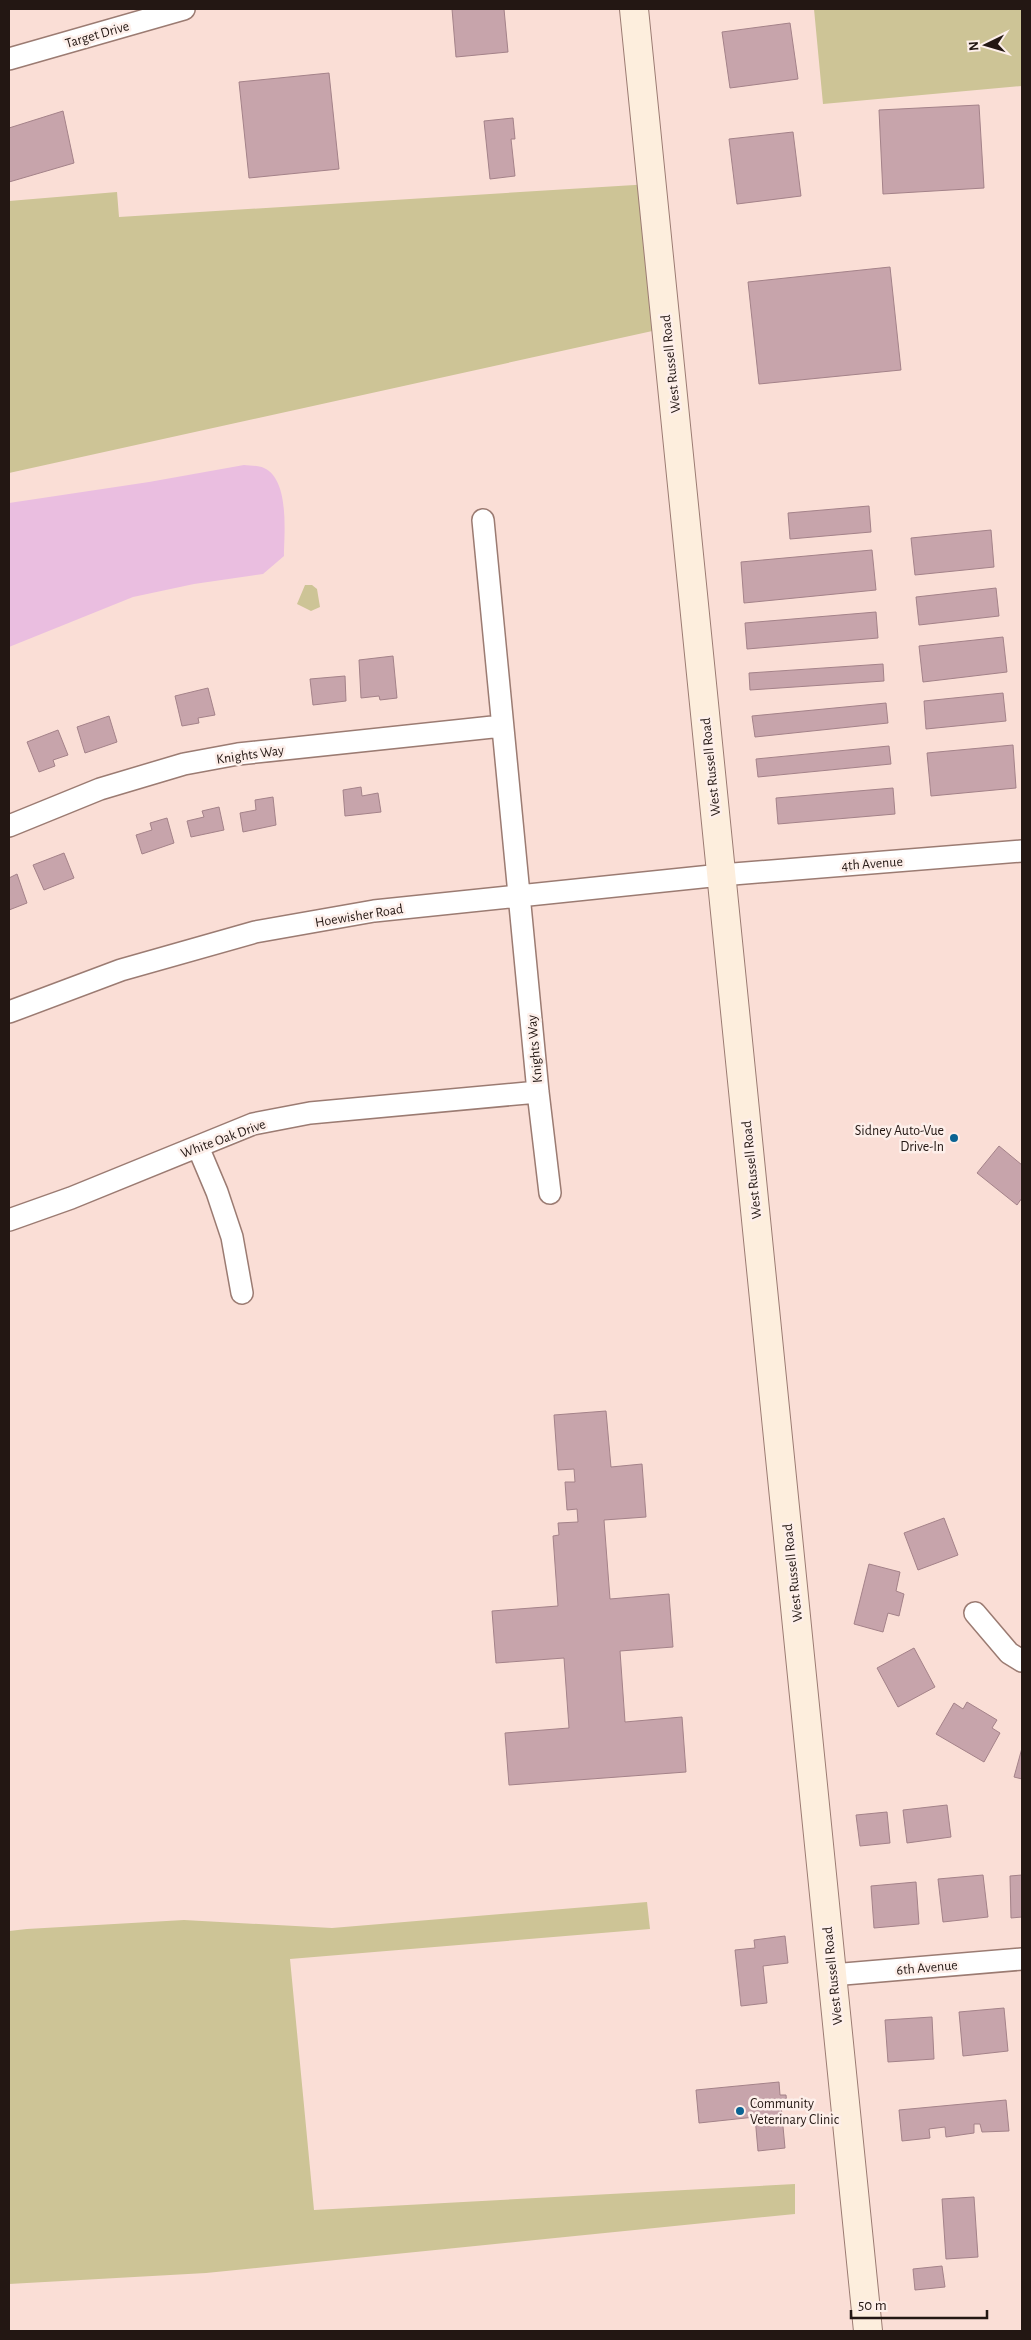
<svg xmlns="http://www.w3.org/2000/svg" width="1031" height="2340" viewBox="0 0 1031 2340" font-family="'Alegreya Sans',sans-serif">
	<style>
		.green { fill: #cdc496 }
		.water { fill: #eabee0 }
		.building { fill: #c7a4ab; stroke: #a48289 }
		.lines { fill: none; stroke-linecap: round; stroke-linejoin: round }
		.street-casing { stroke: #9b7b72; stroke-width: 24 }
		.secondary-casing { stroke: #9b7b72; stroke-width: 30 }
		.street { stroke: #fff; stroke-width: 21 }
		.secondary { stroke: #fdeedd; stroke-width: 28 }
		.poi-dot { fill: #0a6393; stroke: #fdefea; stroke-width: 2 }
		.labels { text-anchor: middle; stroke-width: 5; stroke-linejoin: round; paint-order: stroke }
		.street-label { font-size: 14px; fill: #231713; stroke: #fdefea }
		.poi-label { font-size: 14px; fill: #231713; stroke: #fdefea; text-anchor: end }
	</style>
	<rect width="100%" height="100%" fill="#faded6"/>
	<path class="green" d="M814,9H1022V86L823,104Z
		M651,184L666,328L9,473V201L117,192L119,217Z
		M305,585H312L317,589L320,607L311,611L297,604Z
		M647,1902L650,1929L290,1959L314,2210L795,2184V2214L206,2273L9,2284V1931L27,1929L184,1920L332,1928Z"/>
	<path class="water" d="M244,465C250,466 258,465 264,468C290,480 284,533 284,556L263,574L194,584L133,597L9,647V503L149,482Z"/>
	<path class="building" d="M452,9H504L508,52L456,57Z
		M790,23L798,79L730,88L722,32Z
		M329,73L339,169L249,178L239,82Z
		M979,105L984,188L883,194L879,110Z
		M63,111L74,163L9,182V128Z
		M513,118L515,139H511L515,176L490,179L484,121Z
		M793,132L801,196L737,204L729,139Z
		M890,267L901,370L759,384L748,282Z
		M869,506L871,532L790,539L788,513Z
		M991,530L994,567L915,575L911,538Z
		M872,550L876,590L744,603L741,562Z
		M996,588L999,616L919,625L916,597Z
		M876,612L878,638L747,649L745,623Z
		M1003,637L1007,672L923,682L919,646Z
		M393,656L397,698L380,700L379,696L361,698L359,660Z
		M883,664L884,681L750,690L749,673Z
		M345,676L346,701L313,705L310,679Z
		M208,688L215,715L198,718L199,723L182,726L175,696Z
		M1003,693L1006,721L926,729L924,701Z
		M886,703L888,723L755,737L752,716Z
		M109,716L117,742L85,753L77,727Z
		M58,730L68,755L53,760L55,766L39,772L27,742Z
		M1013,745L1016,788L931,796L927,753Z
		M889,746L891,764L758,777L756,759Z
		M361,787L362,796L378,793L381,812L345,816L343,790Z
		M893,788L895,814L778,824L776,798Z
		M273,797L276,825L243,832L240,813L256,810L255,800Z
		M219,807L224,830L191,837L187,821L204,817L202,811Z
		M167,818L174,843L142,854L136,835L152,830L150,823Z
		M64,853L74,878L44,890L33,865Z
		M17,874L27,903L9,910V878Z
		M999,1146L1022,1165V1198L1017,1205L977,1173Z
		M606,1411L611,1467L642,1464L646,1517L604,1520L610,1599L669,1594L673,1647L620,1651L625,1722L682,1717L686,1772L509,1785L505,1733L569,1728L564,1658L496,1663L492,1611L558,1606L553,1536L559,1535L558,1523L578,1522L577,1509L567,1510L565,1482H575L574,1469L558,1470L554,1415Z
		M944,1518L958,1555L918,1570L904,1533Z
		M869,1564L900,1572L896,1591L904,1594L899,1616L888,1613L883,1632L854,1624Z
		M914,1648L935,1687L898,1707L877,1668Z
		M967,1702L997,1720L992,1728L1000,1733L984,1762L936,1734L954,1703L963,1709Z
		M1022,1748V1779L1014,1777Z
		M947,1805L951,1837L907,1843L903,1810Z
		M887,1812L890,1843L860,1846L856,1815Z
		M983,1875L988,1917L943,1922L938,1879Z
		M1022,1875V1917L1011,1918L1010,1876Z
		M916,1882L919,1924L874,1928L871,1886Z
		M785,1936L788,1963L763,1966L767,2003L741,2006L735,1950L755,1948L754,1940Z
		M1004,2008L1008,2051L963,2056L959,2012Z
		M932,2017L934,2059L888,2062L885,2020Z
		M779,2082L780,2095H786L787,2105H781L785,2148L758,2151L755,2117L699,2123L696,2090Z
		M1006,2100L1009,2131L982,2132L980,2124H974V2133L946,2137L945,2127L929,2129L930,2138L902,2141L899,2110Z
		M974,2197L978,2257L946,2259L942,2199Z
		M942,2266L945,2287L915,2290L913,2269Z"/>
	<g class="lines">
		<defs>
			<path id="street" d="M9,59L184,9
				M483,520L538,1092L550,1193
				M9,826L100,789L184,764L238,754L502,726
				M9,1012L121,970L255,932L374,911L721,875L1022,851
				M198,1147L217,1192L232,1237L242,1293
				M9,1220L71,1198L253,1124L310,1113L538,1092
				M975,1613L1009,1653L1022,1661
				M832,1975L1022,1959"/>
			<path id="secondary" d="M634,9L868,2331"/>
		</defs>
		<use href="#street" class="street-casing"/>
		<use href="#secondary" class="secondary-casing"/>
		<use href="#street" class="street"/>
		<use href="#secondary" class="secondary"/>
	</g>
	<g class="poi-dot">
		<circle cx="954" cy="1138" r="5"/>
		<circle cx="740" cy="2111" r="5"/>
	</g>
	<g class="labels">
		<g class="street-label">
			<text transform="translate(97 34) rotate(-16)" y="5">Target Drive</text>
			<text transform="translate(670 364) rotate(-96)" y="5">West Russell Road</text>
			<text transform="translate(250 754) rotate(-8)" y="5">Knights Way</text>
			<text transform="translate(710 767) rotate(-96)" y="5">West Russell Road</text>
			<text transform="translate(872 863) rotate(-4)" y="5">4th Avenue</text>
			<text transform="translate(359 915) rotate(-9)" y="5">Hoewisher Road</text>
			<text transform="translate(534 1049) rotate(-95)" y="5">Knights Way</text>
			<text transform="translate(223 1138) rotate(-20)" y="5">White Oak Drive</text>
			<text transform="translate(751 1170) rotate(-96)" y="5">West Russell Road</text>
			<text transform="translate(792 1573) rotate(-96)" y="5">West Russell Road</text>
			<text transform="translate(927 1967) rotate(-5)" y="5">6th Avenue</text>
			<text transform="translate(832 1976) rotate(-96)" y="5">West Russell Road</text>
		</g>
		<g class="poi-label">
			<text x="944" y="1135">Sidney Auto-Vue<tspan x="944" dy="16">Drive-In</tspan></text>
			<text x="750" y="2108" text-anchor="start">Community<tspan x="750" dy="16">Veterinary Clinic</tspan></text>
		</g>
	</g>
	<rect width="1031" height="2340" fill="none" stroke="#231713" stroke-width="20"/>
	<g transform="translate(986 45) rotate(265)" stroke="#fdefea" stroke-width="4" paint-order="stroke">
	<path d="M0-4L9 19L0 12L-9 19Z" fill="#231713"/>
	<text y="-8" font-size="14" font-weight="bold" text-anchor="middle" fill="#231713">N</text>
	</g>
	<path d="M851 2310v8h136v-8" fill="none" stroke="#231713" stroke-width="2.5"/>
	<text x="858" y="2310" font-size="15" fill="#231713" stroke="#fdefea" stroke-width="4" paint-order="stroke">50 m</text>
</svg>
